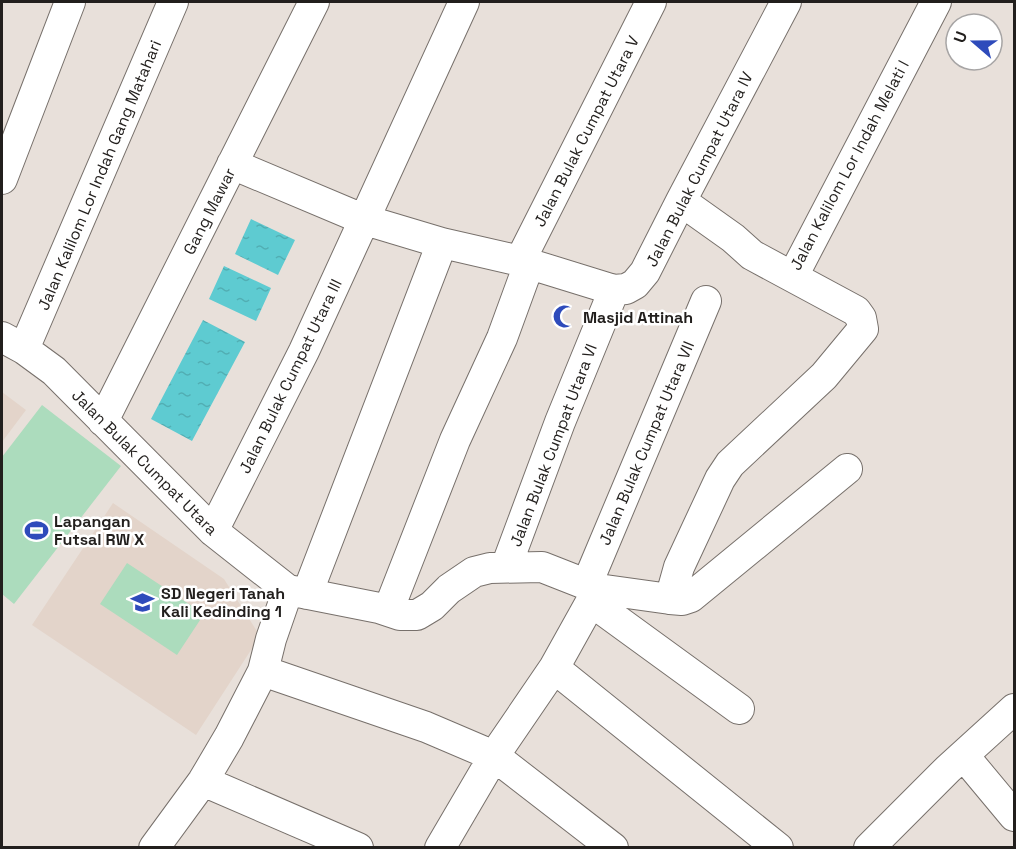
<svg xmlns="http://www.w3.org/2000/svg" width="1016" height="849" viewBox="0 0 1016 849" font-family="'Space Grotesk',sans-serif">
	<style>
		.built { fill: #e3d4ca }
		.pitch { fill: #acdcbd }
		.water { fill: url(#water-ripples) }
		.lines { fill: none; stroke-linecap: round; stroke-linejoin: round }
		.minor-casing { stroke: #77706b; stroke-width: 32 }
		.minor { stroke: #fff; stroke-width: 30 }
		.labels { text-anchor: middle; stroke-width: 5; stroke-linejoin: round; paint-order: stroke }
		.street-label { font-size: 16px; fill: #221f1d; stroke: #fff }
		.poi-label { font-size: 16px; font-weight: bold; fill: #221f1d; stroke: #fff; text-anchor: start }
	</style>
	<defs>
		<pattern id="water-ripples" width="26" height="14" patternUnits="userSpaceOnUse" patternTransform="scale(1.5)"><rect width="26" height="14" fill="#5ecbd1"/><path d="M2 4q2-2 4 0t4 0M15 11q2-2 4 0t4 0" fill="none" stroke="#51aeb3"/></pattern>
	</defs>
	<rect width="100%" height="100%" fill="#e8e0da"/>
	<path class="built" d="M2,392L26,410L2,442Z
		M113,503L224,579L260,636L196,735L32,625Z"/>
	<path class="pitch" d="M42,405L121,466L14,604L2,594V457Z
		M127,563L204,614L177,655L100,604Z"/>
	<path class="water" d="M251,219L295,240L278,275L235,254Z
		M224,266L271,288L256,321L209,299Z
		M203,320L245,342L192,441L151,419Z"/>
	<g class="lines">
		<defs>
			<path id="minor" d="M232,164L365,220L442,243L520,261L614,290L626,289L635,284L645,272L681,201L786,2
				M2,179L70,2
				M520,261L651,2
				M793,276L936,2
				M2,337L24,349L54,371L213,531L288,590L379,608L400,615H417L432,606L449,589L474,572L490,568L542,567L598,589L670,599L682,600L691,597L847,469
				M24,349L173,2
				M103,421L314,2
				M213,531L304,351L464,2
				M506,567L560,422L614,290
				M587,584L706,301
				M307,594L442,243
				M670,599L679,567L720,479L730,464L824,376L863,329L861,318L856,311L752,255L733,238L681,201
				M592,602L739,709
				M388,611L455,440L502,338L529,264
				M554,668L778,848
				M263,671L426,727L494,756L613,848
				M964,756L1014,816
				M203,781L358,848
				M154,848L203,781L229,737L263,671L271,639L288,590
				M440,848L494,756L554,668L598,589
				M869,848L948,769L1014,709"/>
		</defs>
		<use href="#minor" class="minor-casing"/>
		<use href="#minor" class="minor"/>
	</g>
	<defs>
		<symbol id="mosque-bare" viewBox="-9 -9 18 18"><path d="M3.5-4.9A6 6 0 1 0 3.5 4.9A5 5 0 1 1 3.5-4.9Z" fill="#2e4bbb" stroke="#fff" stroke-width="2.5" paint-order="stroke"/></symbol>
		<symbol id="stadium-bare" viewBox="-9 -9 18 18"><path d="M0-5a6.5 5 0 1 0 0 10a6.5 5 0 1 0 0-10ZM-3.5-1.8h7v3.6h-7Z" fill="#2e4bbb" stroke="#fff" stroke-width="2.5" paint-order="stroke"/></symbol>
		<symbol id="school-bare" viewBox="-9 -9 18 18"><path d="M0-5L7-2L0 1L-7-2ZM-4 1L0 2.5L4 1V4Q0 6-4 4Z" fill="#2e4bbb" stroke="#fff" stroke-width="2.5" paint-order="stroke"/></symbol>
	</defs>
	<g fill-rule="evenodd">
		<use href="#mosque-bare" x="548" y="300" width="33" height="33"/>
		<use href="#stadium-bare" x="20" y="514" width="33" height="33"/>
		<use href="#school-bare" x="126" y="586" width="33" height="33"/>
	</g>
	<g class="labels">
		<g class="street-label">
			<text transform="translate(586 131) rotate(-63)" y="6">Jalan Bulak Cumpat Utara V</text>
			<text transform="translate(849 165) rotate(-62)" y="6">Jalan Kalilom Lor Indah Melati I</text>
			<text transform="translate(699 169) rotate(-63)" y="6">Jalan Bulak Cumpat Utara IV</text>
			<text transform="translate(99 175) rotate(-67)" y="6">Jalan Kalilom Lor Indah Gang Matahari</text>
			<text transform="translate(209 211) rotate(-63)" y="6">Gang Mawar</text>
			<text transform="translate(290 376) rotate(-64)" y="6">Jalan Bulak Cumpat Utara III</text>
			<text transform="translate(646 443) rotate(-67)" y="6">Jalan Bulak Cumpat Utara VII</text>
			<text transform="translate(553 445) rotate(-69)" y="6">Jalan Bulak Cumpat Utara VI</text>
			<text transform="translate(145 462) rotate(45)" y="6">Jalan Bulak Cumpat Utara</text>
		</g>
		<g class="poi-label">
			<text x="583" y="323">Masjid Attinah</text>
			<text x="54" y="527">Lapangan<tspan x="54" dy="18">Futsal RW X</tspan></text>
			<text x="161" y="599">SD Negeri Tanah<tspan x="161" dy="18">Kali Kedinding 1</tspan></text>
		</g>
	</g>
	<rect width="1016" height="849" fill="none" stroke="#221f1d" stroke-width="6"/>
	<g transform="translate(974 42) rotate(290)"><circle r="28" fill="#ffffff" stroke="#a7a5a5" stroke-width="1.5"/>
	<path d="M0-4.5L10 22L0 15L-10 22Z" fill="#2e4bbb"/>
	<text y="-9" font-size="16" font-weight="bold" text-anchor="middle" fill="#221f1d">U</text>
	</g>
</svg>
